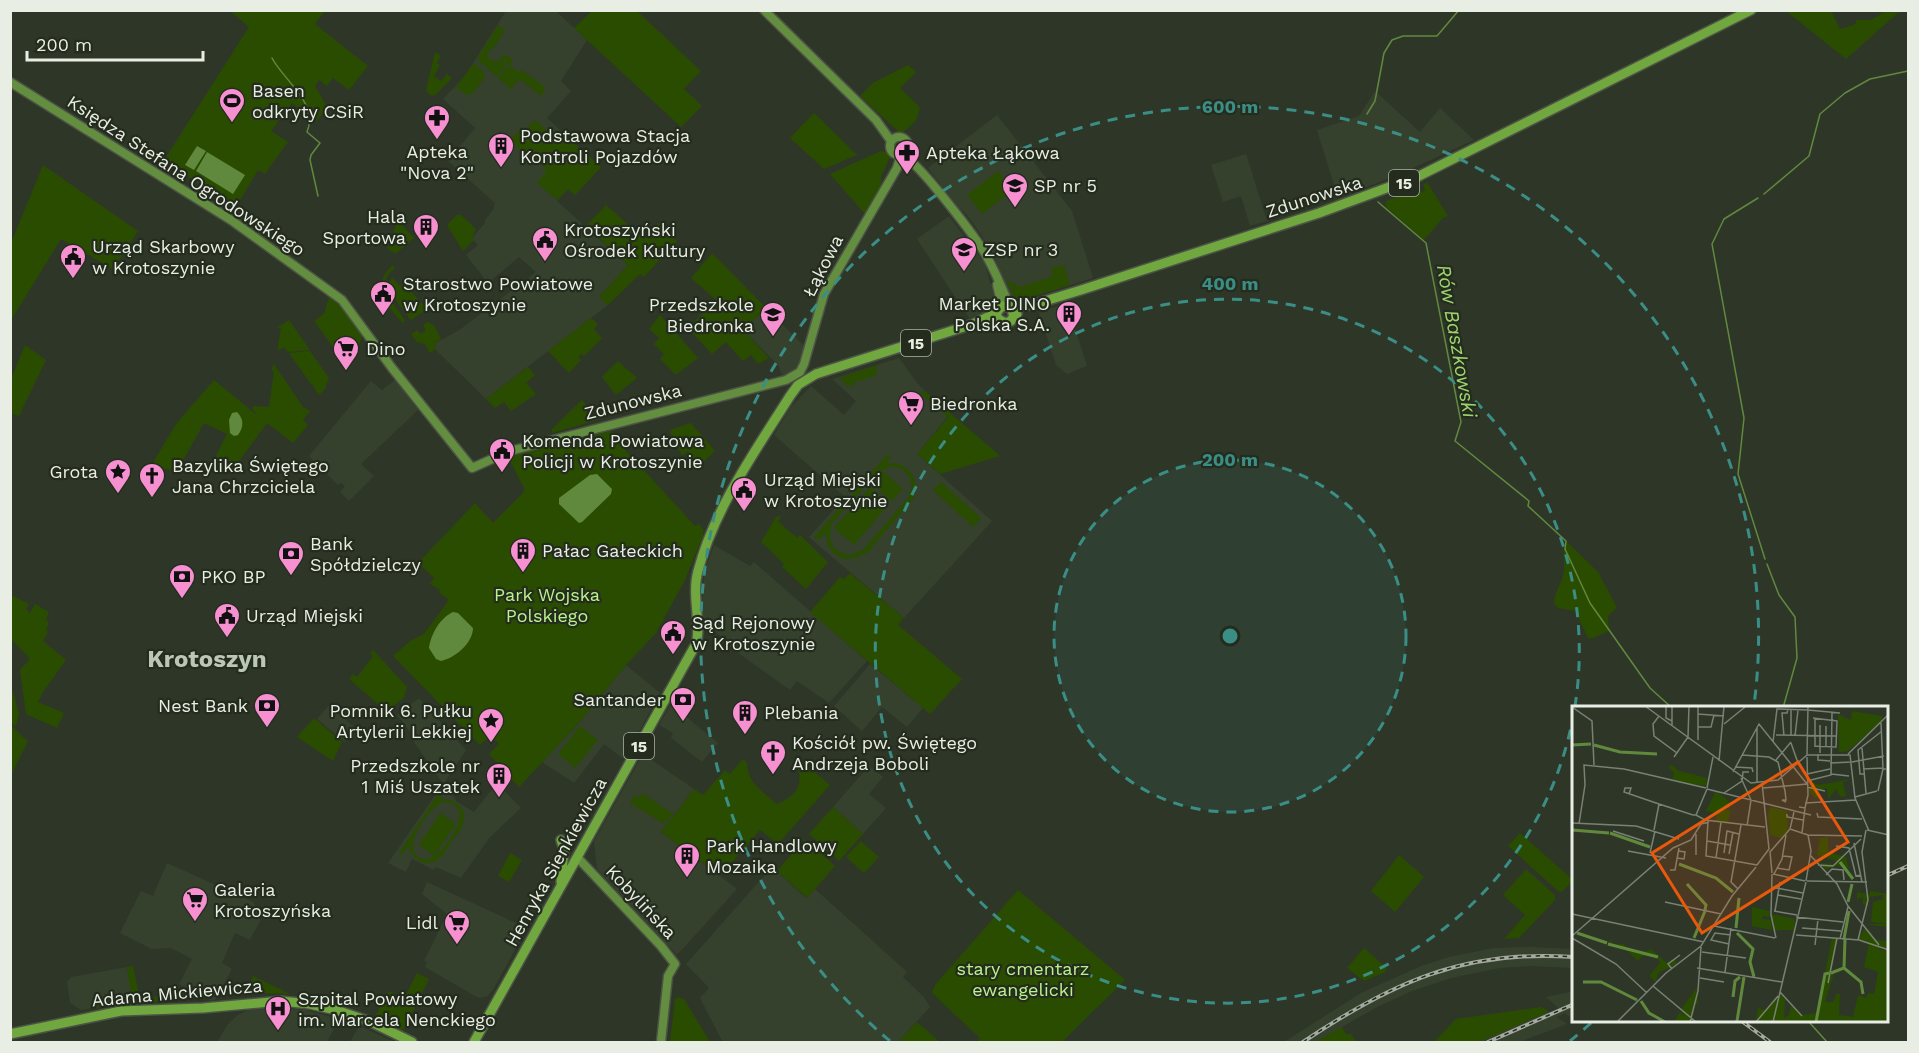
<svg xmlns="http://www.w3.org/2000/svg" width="1919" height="1053" viewBox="0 0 1919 1053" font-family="'Work Sans',sans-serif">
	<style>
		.built { fill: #35412d }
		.green { fill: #2a4c00; fill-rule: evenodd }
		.water { fill: #61893e }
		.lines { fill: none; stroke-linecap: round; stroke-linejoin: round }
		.stream { stroke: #61893e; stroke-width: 1.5 }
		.secondary-casing { stroke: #4c5346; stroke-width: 11 }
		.primary-casing { stroke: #4c5346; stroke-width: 12 }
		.secondary { stroke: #648e3f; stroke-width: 8 }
		.primary { stroke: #70a73e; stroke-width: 9 }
		.rail-casing { stroke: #a4aa9f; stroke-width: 4 }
		.rail { stroke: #242c1e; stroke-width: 1.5; stroke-dasharray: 4.5; stroke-linecap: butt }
		.ring { fill: none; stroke: #3b8e86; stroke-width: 3; stroke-dasharray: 10 8 }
		.labels { text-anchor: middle; stroke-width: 4.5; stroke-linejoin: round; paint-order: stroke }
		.shield { fill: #242c1e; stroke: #aeb4a9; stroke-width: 1.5 }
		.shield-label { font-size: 16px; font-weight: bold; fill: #e9eee5 }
		.poi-label { font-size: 18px; fill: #e9eee5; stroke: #242c1e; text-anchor: start }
		.street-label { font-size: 18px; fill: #e9eee5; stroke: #242c1e }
		.park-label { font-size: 18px; fill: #baf28c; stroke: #242c1e }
		.water-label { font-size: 20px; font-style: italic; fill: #9dd46f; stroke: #242c1e }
		.district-label { font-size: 24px; font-weight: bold; fill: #bcc6b5; stroke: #242c1e }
		.inset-river { fill: none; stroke: #61893e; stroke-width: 3 }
		.inset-road { fill: none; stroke: #798074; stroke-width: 1.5 }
		.view { fill: #e8590c; fill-opacity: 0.15; stroke: #e8590c; stroke-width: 3 }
		.inset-edge { fill: none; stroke: #e9eee5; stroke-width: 3 }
		.centre { fill: #3b8e86; stroke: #242c1e; stroke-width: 3 }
		.ring-label { font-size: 18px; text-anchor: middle; font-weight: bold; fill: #3b8e86; stroke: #242c1e; stroke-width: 4.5; stroke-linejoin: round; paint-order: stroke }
	</style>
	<rect width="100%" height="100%" fill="#2e3628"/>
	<path class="built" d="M506,11H556L587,40L561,81L571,91L547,118L601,167L575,195L568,189L557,201L628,265L599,297L608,305L486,399L436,350L435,343L458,331L536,272L519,257L488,283L466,255L478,245L472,238L485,223V220L493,210L495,203L448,161L475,128L443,99L465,76Z
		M1375,91L1420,132L1440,108L1474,140L1400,174L1338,198L1317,130L1359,116Z
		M997,115L1072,211L1093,278L1019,301L1014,300L1003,280L995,258L980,233L966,214L958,207L928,168Z
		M1246,154L1267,221L1250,226L1241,196L1223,202L1211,165Z
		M949,216L985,264L995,300L993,307L984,313L969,318L917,239Z
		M1067,303L1087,366L1067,374L1056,365L1039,313Z
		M766,308L804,346L798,365L792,372L782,375L778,365L743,330Z
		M899,358L918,384L925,391L921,393L948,416L917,454L992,521L904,618L810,538L809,537L845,497L774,435L790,408L811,386L844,415L856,401L832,379Z
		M395,380L418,410L361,464L374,476L349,501L340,492L345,486L341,483L338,485L309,456L371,381L382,390Z
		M714,545L750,566L754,562L867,661L829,703L797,681L790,690L720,640L722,637L701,621L704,574Z
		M870,664L923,708L907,727L882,707L862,731L834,706Z
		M626,665L660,693L624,759L604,744L574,783L542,762L579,723Z
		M419,698L466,750L446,780L456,801L474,812L497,783L521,808L490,837L461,878L436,867L434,870L412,859L406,872L388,863L443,784L412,739L414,737L397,715Z
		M330,704L356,729L345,742L317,719Z
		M671,704L718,743L702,762L671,738L673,733L659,725Z
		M643,754L694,789L661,832L737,889L677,955L597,869L594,841Z
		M869,766L883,777L869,794L886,808L863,834L833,807Z
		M167,863L253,902L260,911V921L250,940L235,933L222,963L232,969L216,999L212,1001L179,984L192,959L171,948L152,949L120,933L141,891L153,896Z
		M772,867L806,898L815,889L907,972L903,977L924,997L930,1007L898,1042H724L721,1039L700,998L709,988L686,964Z
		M427,882L527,928L494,988L488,996L480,998L475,996L425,967L427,962L424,961L447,914L422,894Z
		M1530,947L1574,949V968L1530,966L1500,968L1451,978L1412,991L1377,1007L1342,1027L1327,1042H1284L1361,993L1421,966L1449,957L1493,948Z
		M127,967L133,1000L81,1010L70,1003L67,982L71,977Z
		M1574,991V1016L1571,1018L1565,1013L1557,1017L1567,1024L1519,1042H1434L1456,1019L1542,1007L1550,1013L1559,1009L1546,997Z
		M272,1008L305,1010L339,1019L327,1042H217L228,1024L238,1015L248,1010Z
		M359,1026L395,1042H350Z"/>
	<path class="green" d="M593,10L637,11L701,71L684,89L702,106L681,127L574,28Z
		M230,11H325L315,24L368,66L349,90L333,78L327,86L319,80L315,86L327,107L317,121L292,103L271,131L288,142L265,174L258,170L236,207L169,164L165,168L161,165L249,27Z
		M1786,11H1831L1840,29L1854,25L1857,20H1871L1886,11H1900L1846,59Z
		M498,25L505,30L493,49L491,48L487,55L489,59L497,62L502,56L506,66L496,76L477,59Z
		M435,52L441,56L437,63L440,65L434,76L441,81L447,74L452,78L434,96L429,94L426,90Z
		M504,54L513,60L510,66L519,72L521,70L544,86L545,91L541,96L524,82L519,80L512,87L513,91L497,77L509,66L503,57Z
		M474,63L483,71L485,78L473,93L466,95L456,87Z
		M908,65L916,72L900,88L920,107L916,121L903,132H899L860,96L873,83Z
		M814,113L857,155L824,169L790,138Z
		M535,120L549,132L555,135L559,130L601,167L575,195L568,189L557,200L537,183L547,170L536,160L529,158L510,140L522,128L526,129Z
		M881,151L889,153L891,159H889L881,177V187L865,214L830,174Z
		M43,165L138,231L113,269L61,239L11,320V243Z
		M998,171L1013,190L982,214L967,195Z
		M1427,182L1448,216L1443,218L1424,240L1386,207V201L1420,189L1422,193L1425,190L1423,185Z
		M606,205L644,239L658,223L677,241L644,277L640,274L608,305L599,297L628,265L586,226Z
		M457,215H461L476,229L472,238L474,240L463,251L447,225Z
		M399,222L414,238L395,254L387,248L396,225Z
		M712,253L766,308L743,330L769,358L758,364L751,355L743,361L726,342L712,354L688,328L716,300L691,278Z
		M393,265L395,268C371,288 395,301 405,321L403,323C386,306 370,284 393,265Z
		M1064,265L1070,285L1020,300L1015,298L1007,282V280L1020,287L1053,276L1051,268Z
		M392,278L400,286L405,283L407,284L410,290L427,309L411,320L410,319L389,291L388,284Z
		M329,297L342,308L362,334L360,343L340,357L314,321L324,314Z
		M660,315L698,358L676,375L660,359L664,354L654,344L659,338L649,329Z
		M591,318L598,324L594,329L602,338L584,356L581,354L578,357L581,360L569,373L548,351Z
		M289,320L310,350L288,352L284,347L277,351L281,329L277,328Z
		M428,322L434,325L441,339L435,343L436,349L430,353L425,344L417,342L411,334L417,330L421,334L426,330L423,325Z
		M25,345L46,360L19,416L11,413V379Z
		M310,351L329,378L325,389L319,395L313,386L314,385L311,384L289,353Z
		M618,361L637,378L616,395L602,377Z
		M274,364L303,407L310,411L303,420L308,425L293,443L267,423L232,471L211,465L227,434L204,423L177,471L151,466L176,424L214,380L257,415L253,410V406L269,407L274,371L271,370Z
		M877,365V375L853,383L854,388L850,385L848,387L839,378Z
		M528,367L535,375L526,383L536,394L511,411L504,402L495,408L486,399Z
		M925,391L1000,456L940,474L917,454L948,417L920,393Z
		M582,400L598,420L552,433L551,431L554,427Z
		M691,423L715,451L700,465L687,452L682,456L670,432L673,429Z
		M611,431L618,435L615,439L695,526L699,524L703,529V536L684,582L656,633L626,665L579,723L519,787L489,754L499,744L490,736L480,745L393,656L410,641L424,634L449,600L439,593L440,590L430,584L434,578L418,563L475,503L493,523L523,493L524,488L508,457Z
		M888,454L891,456L886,463C908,461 922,479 913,499L868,552L857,558L843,559L834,554L828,546L825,533L818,540L814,537ZM892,466L902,469L909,476L912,486L908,498L863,550L850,555L839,552L833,546L830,538L831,525L878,472Z
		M883,471L903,489L892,501L872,484Z
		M941,482L981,518L973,527L933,490Z
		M870,487L889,504L854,545L834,528Z
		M779,516L781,517L778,521L797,538L800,535L828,562L806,589L782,567L784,564L761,542L776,517Z
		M1566,541L1598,572L1617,608L1608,616L1609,631L1593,638H1588L1575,611L1558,608L1554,603C1554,593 1561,585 1563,575C1566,563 1561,552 1566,541Z
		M850,573L904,618L898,625L962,679L930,714L810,612L840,577L844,579Z
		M11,595L29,604L26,609L30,613L35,604L49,612L46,619L49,623L46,630L48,632L43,641L66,660L43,692L38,702L64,713L57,728L26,714L20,670L30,659L11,639Z
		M373,650L407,687L404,698L386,711L349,679L353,674L357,677L373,656L370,654Z
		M10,681L19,714L16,726L11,723Z
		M314,718L342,742L333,761L297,737Z
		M11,726C17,729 20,736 28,741L11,775Z
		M580,726L598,740L575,768L558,754Z
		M795,756L830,785L778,844L760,830L720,876L661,832L694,789L703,795L725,770L730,774L743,759L747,763C748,784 762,791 777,804C804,792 802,781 795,756Z
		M444,785L447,787L440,799C454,798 469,808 463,825C460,831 456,836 452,841C449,846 445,852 441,857C429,870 412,860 408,846L402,855L399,853ZM443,802C482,803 441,861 425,859C395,854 429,807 443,802Z
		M642,793L673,814L664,824L630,803L634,795L639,798Z
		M833,807L863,834L839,861L809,834Z
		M440,813L456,824L434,856L419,845Z
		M1520,833L1573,880L1563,891L1559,892L1508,846Z
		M805,839L835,866L807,898L777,871Z
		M861,841L879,857L864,873L846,857Z
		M510,853L522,860L509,882L498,876Z
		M1399,855L1424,877L1395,912L1371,891Z
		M1526,869L1555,895V900L1519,938L1504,939L1525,915L1503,895Z
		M1018,890L1125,980L1062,1042H977L980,1038L932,993L935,985Z
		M1364,948L1386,967V972L1364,981L1347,968Z
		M133,966L139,994H142L147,998L161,996L157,1002L131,1003L81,1010L132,1000L127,967Z
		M417,973L429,979L403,1031L375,1016L389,991L404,999Z
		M253,976L290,994L260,993L250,983Z
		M679,997L684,999L710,1042H670L675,999Z
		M1542,1007L1549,1012L1478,1042H1434L1456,1019Z
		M917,1022L940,1042H898Z
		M1342,1027L1346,1034H1351L1356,1042H1315Z"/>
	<path class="water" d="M197,146L206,151L194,170L185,165Z
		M207,152L245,175L233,194L196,171Z
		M237,412C244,419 244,427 238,435L234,436L230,433L229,420L232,413Z
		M597,474L612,489L611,494L582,522L579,523L559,504V498L590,475Z
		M453,612L458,613L473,628C473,643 455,658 441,661L436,659L429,648C431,634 440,618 453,612Z"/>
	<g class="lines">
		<path class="stream" d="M272,58C284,81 319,103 307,132L320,143L311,155L310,160L318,196
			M1367,114L1375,101L1384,53L1392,40L1403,36H1437L1459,10
			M1764,194L1809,156L1820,114L1845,93L1870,79L1908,71
			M1758,198L1724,219L1712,244L1744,418L1738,474L1765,559
			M1378,202L1426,243L1461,422L1455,441L1529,501L1528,506L1566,541L1565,549L1590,603L1650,688L1672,708
			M1767,564L1779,595L1795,617L1797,658L1783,708
			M1809,1022L1827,1042"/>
		<defs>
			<path id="secondary" d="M764,10L876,120L891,141
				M10,82L231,220L342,300L392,368L472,468L510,451L786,380L800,372L804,364L824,294L897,168L901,155
				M890 146a9 9 0 1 1 18 0a9 9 0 1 1-18 0Z
				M902,155C917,160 978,240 987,257C996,273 1003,290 1010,307
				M997,285L1002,306
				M577,857L661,946L675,964L668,976L661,1042"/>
			<path id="primary" d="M1012,308L1035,304L1081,290L1319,213L1419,176L1751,10
				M996,313L998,319L1005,323L1011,321L1014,315L1017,314
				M561,840L564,849L561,882
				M10,1034L121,1011L203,1008L281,1001L310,1004L336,1010L371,1022L412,1042
				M474,1042L696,644C702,625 691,595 698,571C714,509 756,450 790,396L798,385L816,374L973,324L996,313L1002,306L1010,307L1014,315"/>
		</defs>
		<use href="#secondary" class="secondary-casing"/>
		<use href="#primary" class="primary-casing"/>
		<use href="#secondary" class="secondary"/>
		<use href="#primary" class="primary"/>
		<defs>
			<path id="rail" d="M1888,875L1908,866
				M1743,1022L1770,1042
				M1303,1042C1391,983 1464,949 1574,957
				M1488,1042L1574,1004"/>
		</defs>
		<use href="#rail" class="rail-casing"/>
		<use href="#rail" class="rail"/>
	</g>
	<circle cx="1230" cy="636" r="176" fill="#3b8e86" fill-opacity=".12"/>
	<g class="ring">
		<circle cx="1230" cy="636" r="176"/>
		<path d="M1574 712A352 352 0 1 1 1575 706"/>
		<path d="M1591 1023A529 529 0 0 1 1570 1041M890 1041A529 529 0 1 1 1754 705"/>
	</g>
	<defs>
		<symbol id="stadium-pin" viewBox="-11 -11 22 30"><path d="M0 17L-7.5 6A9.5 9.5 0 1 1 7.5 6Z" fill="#f690d0" stroke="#242c1e"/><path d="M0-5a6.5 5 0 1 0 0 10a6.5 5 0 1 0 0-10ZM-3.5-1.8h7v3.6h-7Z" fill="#111"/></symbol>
		<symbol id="pharmacy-pin" viewBox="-11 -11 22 30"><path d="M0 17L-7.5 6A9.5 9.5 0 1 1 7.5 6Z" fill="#f690d0" stroke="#242c1e"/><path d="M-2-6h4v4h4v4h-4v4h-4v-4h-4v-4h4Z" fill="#111"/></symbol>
		<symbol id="building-pin" viewBox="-11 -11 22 30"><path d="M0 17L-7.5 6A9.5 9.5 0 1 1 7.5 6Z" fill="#f690d0" stroke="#242c1e"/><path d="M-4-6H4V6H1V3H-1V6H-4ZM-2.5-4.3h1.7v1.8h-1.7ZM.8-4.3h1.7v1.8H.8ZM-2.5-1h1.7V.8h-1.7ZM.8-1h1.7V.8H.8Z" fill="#111"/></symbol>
		<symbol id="school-pin" viewBox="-11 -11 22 30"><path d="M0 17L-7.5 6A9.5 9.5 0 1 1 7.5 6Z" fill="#f690d0" stroke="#242c1e"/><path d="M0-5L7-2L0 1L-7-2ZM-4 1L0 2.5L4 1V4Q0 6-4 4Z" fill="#111"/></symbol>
		<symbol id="civic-pin" viewBox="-11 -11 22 30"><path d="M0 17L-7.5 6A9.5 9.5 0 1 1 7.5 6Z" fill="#f690d0" stroke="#242c1e"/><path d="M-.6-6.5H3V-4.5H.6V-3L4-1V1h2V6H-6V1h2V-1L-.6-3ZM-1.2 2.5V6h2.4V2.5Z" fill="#111"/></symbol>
		<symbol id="supermarket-pin" viewBox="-11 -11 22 30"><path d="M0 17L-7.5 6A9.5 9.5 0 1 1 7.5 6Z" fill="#f690d0" stroke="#242c1e"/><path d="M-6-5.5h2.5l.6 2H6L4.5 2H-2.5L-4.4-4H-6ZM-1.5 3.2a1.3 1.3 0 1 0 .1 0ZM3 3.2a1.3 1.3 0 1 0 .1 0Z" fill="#111"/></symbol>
		<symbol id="sight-pin" viewBox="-11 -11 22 30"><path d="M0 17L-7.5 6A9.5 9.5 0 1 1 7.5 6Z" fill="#f690d0" stroke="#242c1e"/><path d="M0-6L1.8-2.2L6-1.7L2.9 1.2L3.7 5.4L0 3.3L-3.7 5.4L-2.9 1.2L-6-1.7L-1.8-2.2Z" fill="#111"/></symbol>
		<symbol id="church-pin" viewBox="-11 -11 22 30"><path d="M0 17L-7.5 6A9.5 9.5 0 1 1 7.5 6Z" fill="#f690d0" stroke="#242c1e"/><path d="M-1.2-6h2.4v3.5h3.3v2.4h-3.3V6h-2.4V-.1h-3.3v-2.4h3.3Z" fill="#111"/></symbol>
		<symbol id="bank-pin" viewBox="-11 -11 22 30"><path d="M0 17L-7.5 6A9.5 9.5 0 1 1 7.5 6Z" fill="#f690d0" stroke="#242c1e"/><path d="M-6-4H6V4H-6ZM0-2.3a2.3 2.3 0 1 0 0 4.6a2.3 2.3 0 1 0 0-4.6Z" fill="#111"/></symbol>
		<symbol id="hospital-pin" viewBox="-11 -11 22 30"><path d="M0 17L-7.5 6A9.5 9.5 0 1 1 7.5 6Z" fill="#f690d0" stroke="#242c1e"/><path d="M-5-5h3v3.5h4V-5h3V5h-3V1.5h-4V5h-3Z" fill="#111"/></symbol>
	</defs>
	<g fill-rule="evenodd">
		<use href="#stadium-pin" x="217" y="86" width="30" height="40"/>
		<use href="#pharmacy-pin" x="422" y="103" width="30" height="40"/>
		<use href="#building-pin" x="486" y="131" width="30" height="40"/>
		<use href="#pharmacy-pin" x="892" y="138" width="30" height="40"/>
		<use href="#school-pin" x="1000" y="171" width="30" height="40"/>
		<use href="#building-pin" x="411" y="212" width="30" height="40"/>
		<use href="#civic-pin" x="530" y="225" width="30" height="40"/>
		<use href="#school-pin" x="949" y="235" width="30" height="40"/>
		<use href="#civic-pin" x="58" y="242" width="30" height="40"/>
		<use href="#civic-pin" x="368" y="279" width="30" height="40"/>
		<use href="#building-pin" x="1054" y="299" width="30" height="40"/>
		<use href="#school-pin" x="758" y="300" width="30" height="40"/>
		<use href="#supermarket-pin" x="331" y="334" width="30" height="40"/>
		<use href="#supermarket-pin" x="896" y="389" width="30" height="40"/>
		<use href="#civic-pin" x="487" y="436" width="30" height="40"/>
		<use href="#sight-pin" x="103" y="457" width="30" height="40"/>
		<use href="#church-pin" x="137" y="461" width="30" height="40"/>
		<use href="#civic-pin" x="729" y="475" width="30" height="40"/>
		<use href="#building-pin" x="508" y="536" width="30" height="40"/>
		<use href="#bank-pin" x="276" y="539" width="30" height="40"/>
		<use href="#bank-pin" x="167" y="562" width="30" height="40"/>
		<use href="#civic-pin" x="212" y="601" width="30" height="40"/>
		<use href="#civic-pin" x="658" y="618" width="30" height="40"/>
		<use href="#bank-pin" x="668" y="685" width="30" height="40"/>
		<use href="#bank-pin" x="252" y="691" width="30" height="40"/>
		<use href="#building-pin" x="730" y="698" width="30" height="40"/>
		<use href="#sight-pin" x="476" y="706" width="30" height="40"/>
		<use href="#church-pin" x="758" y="738" width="30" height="40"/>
		<use href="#building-pin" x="484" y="761" width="30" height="40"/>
		<use href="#building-pin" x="672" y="841" width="30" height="40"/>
		<use href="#supermarket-pin" x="180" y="885" width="30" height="40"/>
		<use href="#supermarket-pin" x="442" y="908" width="30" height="40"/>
		<use href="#hospital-pin" x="263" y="994" width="30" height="40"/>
	</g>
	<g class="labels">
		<g class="shield">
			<rect x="1389" y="170" width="30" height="26" rx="4.5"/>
			<rect x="901" y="330" width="30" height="26" rx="4.5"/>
			<rect x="624" y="733" width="30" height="26" rx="4.5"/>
		</g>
		<g class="shield-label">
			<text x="1404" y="189">15</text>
			<text x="916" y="349">15</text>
			<text x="639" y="752">15</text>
		</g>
		<g class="poi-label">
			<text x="252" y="97">Basen<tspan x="252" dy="21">odkryty CSiR</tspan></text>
			<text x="520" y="142">Podstawowa Stacja<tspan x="520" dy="21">Kontroli Pojazdów</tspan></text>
			<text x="437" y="158" text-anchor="middle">Apteka<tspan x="437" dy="21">"Nova 2"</tspan></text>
			<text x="926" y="159">Apteka Łąkowa</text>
			<text x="1034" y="192">SP nr 5</text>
			<text x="406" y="223" text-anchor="end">Hala<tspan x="406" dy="21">Sportowa</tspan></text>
			<text x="564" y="236">Krotoszyński<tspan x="564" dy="21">Ośrodek Kultury</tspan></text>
			<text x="92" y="253">Urząd Skarbowy<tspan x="92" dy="21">w Krotoszynie</tspan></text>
			<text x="984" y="256">ZSP nr 3</text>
			<text x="403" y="290">Starostwo Powiatowe<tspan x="403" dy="21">w Krotoszynie</tspan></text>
			<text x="1050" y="310" text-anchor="end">Market DINO<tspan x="1050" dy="21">Polska S.A.</tspan></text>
			<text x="754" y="311" text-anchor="end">Przedszkole<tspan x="754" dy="21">Biedronka</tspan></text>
			<text x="366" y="355">Dino</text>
			<text x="930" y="410">Biedronka</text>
			<text x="522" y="447">Komenda Powiatowa<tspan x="522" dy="21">Policji w Krotoszynie</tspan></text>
			<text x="172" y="472">Bazylika Świętego<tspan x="172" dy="21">Jana Chrzciciela</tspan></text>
			<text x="98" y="478" text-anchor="end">Grota</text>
			<text x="764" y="486">Urząd Miejski<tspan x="764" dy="21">w Krotoszynie</tspan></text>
			<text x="310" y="550">Bank<tspan x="310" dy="21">Spółdzielczy</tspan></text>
			<text x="542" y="557">Pałac Gałeckich</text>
			<text x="201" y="583">PKO BP</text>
			<text x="246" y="622">Urząd Miejski</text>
			<text x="692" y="629">Sąd Rejonowy<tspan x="692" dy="21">w Krotoszynie</tspan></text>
			<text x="664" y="706" text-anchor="end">Santander</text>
			<text x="248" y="712" text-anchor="end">Nest Bank</text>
			<text x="472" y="717" text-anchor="end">Pomnik 6. Pułku<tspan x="472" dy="21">Artylerii Lekkiej</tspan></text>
			<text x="764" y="719">Plebania</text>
			<text x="792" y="749">Kościół pw. Świętego<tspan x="792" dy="21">Andrzeja Boboli</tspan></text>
			<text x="480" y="772" text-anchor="end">Przedszkole nr<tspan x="480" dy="21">1 Miś Uszatek</tspan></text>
			<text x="706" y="852">Park Handlowy<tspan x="706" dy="21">Mozaika</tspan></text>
			<text x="214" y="896">Galeria<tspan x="214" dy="21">Krotoszyńska</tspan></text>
			<text x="438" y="929" text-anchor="end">Lidl</text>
			<text x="298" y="1005">Szpital Powiatowy<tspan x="298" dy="21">im. Marcela Nenckiego</tspan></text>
		</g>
		<g class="street-label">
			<text transform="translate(186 176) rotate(33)" y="6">Księdza Stefana Ogrodowskiego</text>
			<text transform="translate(1314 197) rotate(-18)" y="6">Zdunowska</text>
			<text transform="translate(823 266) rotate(-63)" y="6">Łąkowa</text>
			<text transform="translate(633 402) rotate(-14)" y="6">Zdunowska</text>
			<text transform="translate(556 862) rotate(-61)" y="6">Henryka Sienkiewicza</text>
			<text transform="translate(641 902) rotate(47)" y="6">Kobylińska</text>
			<text transform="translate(177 993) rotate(-5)" y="6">Adama Mickiewicza</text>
		</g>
		<g class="park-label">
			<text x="547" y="601">Park Wojska<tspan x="547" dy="21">Polskiego</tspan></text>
			<text x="1023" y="975">stary cmentarz<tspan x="1023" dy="21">ewangelicki</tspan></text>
		</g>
		<g class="water-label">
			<text transform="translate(1457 341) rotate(80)" y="7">Rów Baszkowski</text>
		</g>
		<g class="district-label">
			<text x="207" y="667">Krotoszyn</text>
		</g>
	</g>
	<g transform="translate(1572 706)">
		<rect width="316" height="316" fill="#2e3628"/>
		<path d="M280,5L310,10V15L276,45L267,46L266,8L279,14ZM100,59L107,65L135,72L134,80L100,75L102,66L96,61ZM280,73L271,76L274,90L268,91L264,83L256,93L255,82L244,85L248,91L243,92L237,85L238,75L247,79ZM144,85L157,95L158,102L152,103L158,105L156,117L144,115L145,107L134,105ZM199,101L215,105L216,125L209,132L198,129L196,108ZM256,131V146L274,151L277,163L262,159L255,164L246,157L263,158L265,155L245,149L248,132ZM298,185L316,188V221L291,218H315L299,216L301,196L311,193V189L297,191L295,199H291V191L285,193V186L297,189ZM180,201L198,205L197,211L191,210L190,213L199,214L200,224L180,220ZM199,208L223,213L222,224H202ZM293,222L305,234L316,235V243L308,241L307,244H316V316H184L186,302L193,304L209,287L213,294L212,312L217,309L219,300L229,309L245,307L260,232L265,233L259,266L263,264L253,296H261L264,288H268L267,309L281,311L286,289L294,292L296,287L302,288L306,266L292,261L297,237L286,234ZM41,231L39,239L52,238L56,245L67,248L79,243L95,257L102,253L105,258L86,267L84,276L77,270L88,257L85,251L70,250L66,255L52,242L36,239ZM125,282L126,299L123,297L118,316H102L108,306L113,311L109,303Z" fill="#2a4c00"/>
		<path class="inset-river" d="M0,39L19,38M22,39L48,46L85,48M0,124L37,127M38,127L78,141M268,156L281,173M107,158L144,172L161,186M115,178L134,199L133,204M276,196L280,178M164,222L167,192M5,227L35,237M165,227L181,243L178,256L182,271M122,232L133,205M272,233L277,205M36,238L86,251M272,262L289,276L291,288M259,267L272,262L273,233M11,276H29L65,294M161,291L163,275L168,271M69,295L77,307L93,316M165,315L172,271M244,316L253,268L257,267"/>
		<path class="inset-road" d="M73,0L179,77L206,74L235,49M94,0V12L100,15M126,0V34M0,1L20,15L22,59M236,4L268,7M126,8L152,10M87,10L81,18L82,30L105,47M204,11L205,3L236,4M241,12L265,15L264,41L243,40M309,17L311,63H314M152,18L173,1M100,19V0M248,19V47M126,21H139L142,9M185,22V77M204,29L264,30M212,30L210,7H215L216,3M219,30V3M223,30L226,4M201,36L204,11M219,37L226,57M243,41V12M254,41V20M290,42L294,87M246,48V54L258,55M276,48L317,8M170,49L197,51L206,56L213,85L214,94H210L214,96M235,49H278L283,92L297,125M235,49L236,0M102,51L116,31L117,0M204,54L219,36M147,55L152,0M280,56L312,50M258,57L280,56M163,61L180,62L181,66M291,63L311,62M161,66L187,18L235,78M235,68L258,63M259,68L277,70M292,68H288L286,44L310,25M169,72L179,94L175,120M235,75L259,69L260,6M235,81L253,85M135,82L141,51M191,82L235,78M135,83L239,109M306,85L311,63M152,87L170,75L171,66H177M57,88L59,82H53L52,86L87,98L121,109H124L133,114L193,121M283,91L305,85M233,97L284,94M227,101L233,102L236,89L235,51M245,107L246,111L290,113M215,108V111L231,114M124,109L135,83M136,115L134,150L185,159M0,117L64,120L107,133M7,118L13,79L12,59L52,63L134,82M218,123L236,129L290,130M82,124L87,98M295,124L317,129M41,125L72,135M230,127L233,102M124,128V149M135,135L158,139M282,137L290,176M264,140L277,142L284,170L289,169M56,145L94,152M78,147L83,125M152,147L155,125L167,128M157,148L161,126M238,149L265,178L276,200L307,239M105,152L112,153L113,146L106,145M144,152L149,116M185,159L197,143L190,77M246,159L261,160L289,133M205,162L217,164L220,151L211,150M98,164H103L107,142M200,167L198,146L218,123L222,106M200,168L199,209L204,232M201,168L233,175M202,168L210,153L214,129M254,169L260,163L271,164L272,174M234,175L239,145L236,129M235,175L295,176M199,181L231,187M166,183L159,176L169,119M206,189L229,193M93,196L149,208M202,205L225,209M203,205L208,176M0,208L132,236M224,211L271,216M142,220L203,232M230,222L269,225M224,229L287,234L317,244M0,230L101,142L119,134L129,118L137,116M0,232L44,258L75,287M268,233L276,201M286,234L296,194L290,146L294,124M157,238L139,234L143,227L159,229M243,239L246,213M130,246L174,252M125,262L210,276M100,263L96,258L108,249M153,266L159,222M128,272L152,276M256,277L265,232M81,280L124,316M208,286L230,310M45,316L94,267L129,240L160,190L184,161M118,316L126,285L129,241M184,316L206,290M201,316L234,176"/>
		<path class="view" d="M226,56L276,136L130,227L80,147Z"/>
		<rect width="316" height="316" class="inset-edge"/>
	</g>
	<circle cx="1230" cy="636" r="9" class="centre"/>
	<g class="ring-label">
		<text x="1230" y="113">600 m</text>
		<text x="1230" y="290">400 m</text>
		<text x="1230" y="466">200 m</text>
	</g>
	<rect width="1919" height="1053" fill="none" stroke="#e9eee5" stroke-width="24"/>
	<path d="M27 51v9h176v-9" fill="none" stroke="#e9eee5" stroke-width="3"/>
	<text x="36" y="51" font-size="18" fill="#e9eee5" stroke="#242c1e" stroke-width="4.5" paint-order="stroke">200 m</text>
</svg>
